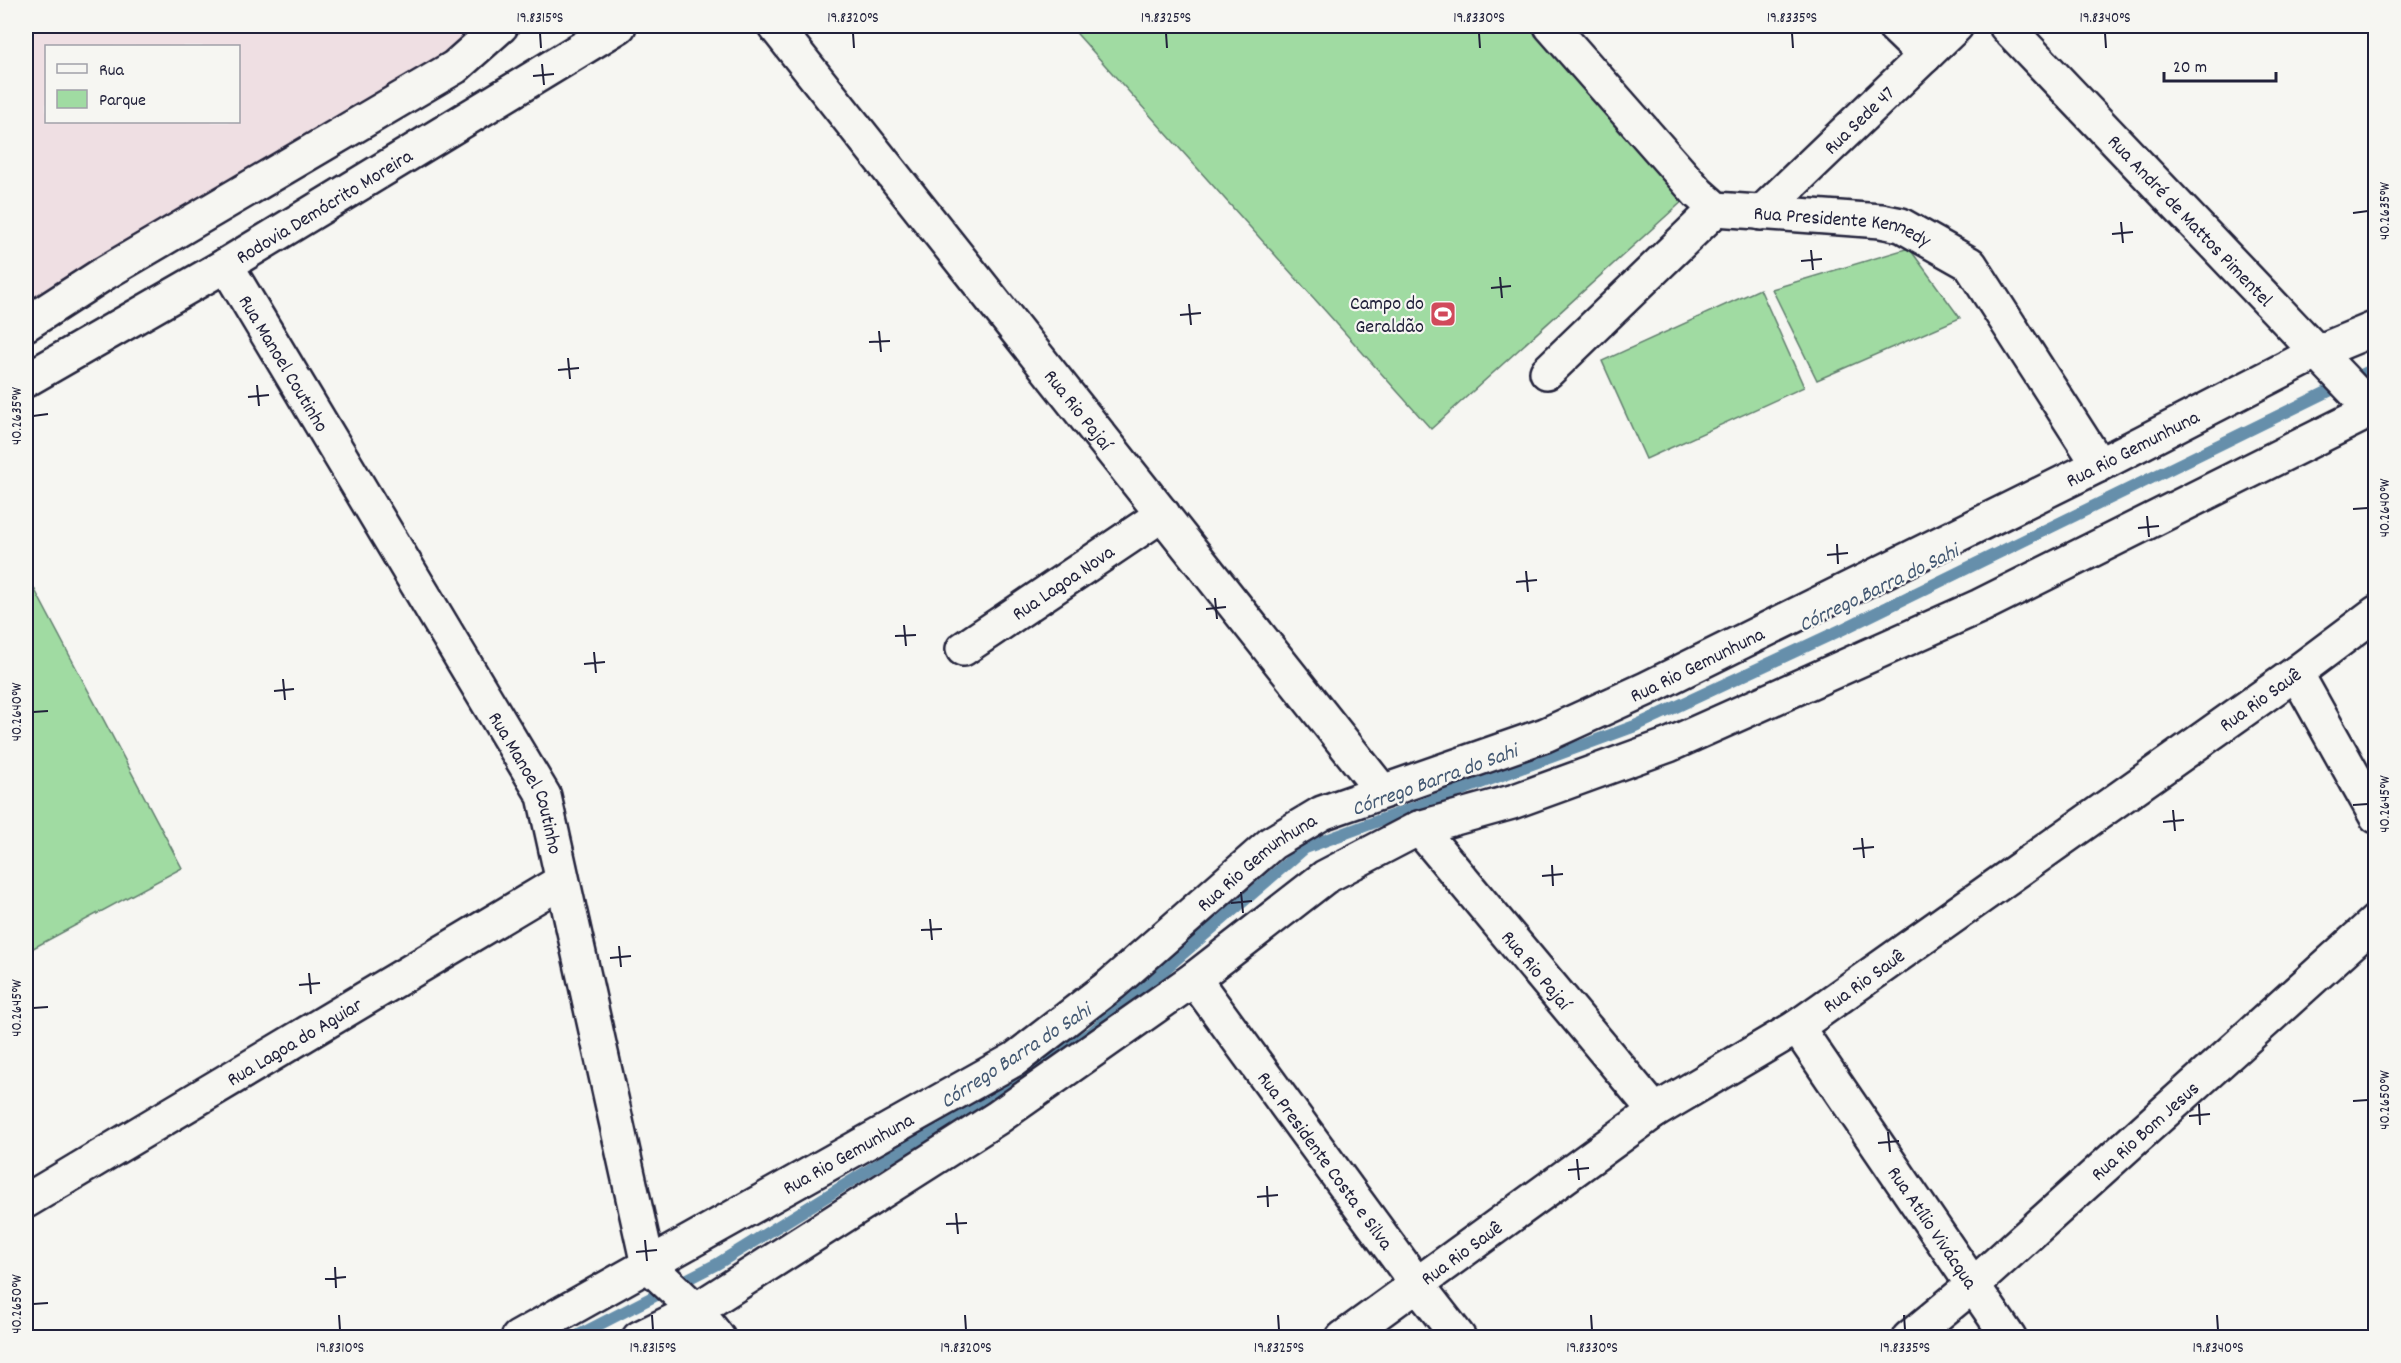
<svg xmlns="http://www.w3.org/2000/svg" width="2401" height="1363" viewBox="0 0 2401 1363" font-family="Dekko,sans-serif">
	<style>
		.built { fill: #efdfe3; fill-rule: evenodd }
		.green { fill: #a0dba2; stroke: #617e6e; stroke-width: 1.5 }
		.lines { fill: none; stroke-linecap: round; stroke-linejoin: round }
		.stream { stroke: #668fab; stroke-width: 12 }
		.minor-casing { stroke: #22223b; stroke-width: 38 }
		.minor { stroke: #f6f6f2; stroke-width: 33 }
		.ticks { fill: none; stroke: #22223b; stroke-width: 2 }
		.labels { text-anchor: middle; stroke-width: 4.5; stroke-linejoin: round; paint-order: stroke }
		.street-label { font-size: 20px; fill: #22223b; stroke: #f6f6f2 }
		.poi-label { font-size: 20px; fill: #22223b; stroke: #f6f6f2; text-anchor: end }
		.water-label { font-size: 21px; font-style: italic; fill: #445973; stroke: #f6f6f2 }
		.neatline { fill: none; stroke: #22223b; stroke-width: 2 }
		.ticks-label { font-size: 15px; text-anchor: middle; fill: #22223b }
	</style>
	<rect width="100%" height="100%" fill="#f6f6f2"/>
	<filter id="ink" filterUnits="userSpaceOnUse"><feTurbulence type="fractalNoise" baseFrequency=".0167" numOctaves="2"/><feDisplacementMap in="SourceGraphic" scale="12" xChannelSelector="R" yChannelSelector="G"/><feConvolveMatrix kernelMatrix="1 2 1 2 8 2 1 2 1" color-interpolation-filters="sRGB"/></filter>
	<g filter="url(#ink)">
		<path class="built" d="M26,26H521L26,315ZM46,46H238V122H46Z"/>
		<path class="green" d="M1070,26H1530L1685,199L1431,429Z
			M1909,248L1960,318L1817,380L1772,289Z
			M1760,289L1804,387L1646,459L1602,361Z
			M26,573L182,868L26,952Z"/>
		<g class="lines">
			<path class="stream" d="M573,1338L717,1264L1092,1032L1305,848L1635,726L1843,629L2376,368"/>
			<defs>
				<g id="minor">
					<path id="s1" d="M775,26L1382,791"/>
					<path id="s2" d="M1551,26L1698,193L1716,209L1881,221L1901,225L1970,264L2099,465"/>
					<path d="M1894,26L1925,56"/>
					<path id="s3" d="M2006,26L2376,414"/>
					<path id="s4" d="M1761,213L1956,26"/>
					<path id="s5" d="M226,265L544,796L648,1265L696,1310L718,1338"/>
					<path d="M26,324L105,273L455,67L501,26"/>
					<path d="M1547,372L1716,209"/>
					<path id="s6" d="M26,380L226,265L619,26"/>
					<path id="s7" d="M963,649L1163,514"/>
					<path d="M2296,673L2376,816"/>
					<path id="s8" d="M1419,828L1655,1111"/>
					<path id="s9" d="M1194,979L1416,1283L1459,1338"/>
					<path id="s10" d="M1797,1027L2009,1338"/>
					<path id="s11" d="M26,1201L562,881"/>
					<path id="s12" d="M518,1338L1015,1059L1112,984L1272,843L1322,813L1545,735L1646,689L2099,465L2318,352L2376,328"/>
					<path d="M639,1338L696,1310L997,1118L1194,979L1325,877L1419,828L1512,802L1669,745L1980,606L2376,408"/>
					<path id="s13" d="M1343,1338L1655,1111L1797,1027L2296,673L2376,613"/>
					<path id="s14" d="M1909,1338L1972,1286L2376,921"/>
				</g>
			</defs>
			<use href="#minor" class="minor-casing"/>
			<use href="#minor" class="minor"/>
		</g>
	</g>
	<path class="ticks" d="M540,33L541,48M853,33L854,48M1166,33L1167,48M1479,33L1480,48M1792,33L1793,48M2105,33L2106,48M542,64L544,85M533,76L554,74M2353,213L2368,211M2121,222L2123,243M2112,234L2133,232M1811,250L1813,270M1801,261L1822,259M1500,277L1502,298M1491,288L1511,286M1189,304L1191,325M1180,315L1201,313M879,331L881,352M869,342L890,341M568,358L570,379M558,370L579,368M257,385L259,406M248,397L269,395M33,416L48,414M2353,509L2368,508M2147,516L2149,537M2138,528L2159,526M1837,544L1838,564M1827,555L1848,553M1526,571L1528,592M1516,582L1537,580M1215,598L1217,619M1206,609L1226,607M904,625L906,646M895,636L916,635M594,652L596,673M584,664L605,662M283,679L285,700M274,691L294,689M33,712L48,711M2353,805L2368,804M2173,810L2175,831M2163,822L2184,820M1862,838L1864,858M1853,849L1874,847M1552,865L1553,886M1542,876L1563,874M1241,892L1243,913M1231,903L1252,901M930,919L932,940M921,930L942,929M619,946L621,967M610,958L631,956M309,973L311,994M299,985L320,983M33,1008L48,1007M2353,1101L2368,1100M2199,1104L2200,1125M2189,1116L2210,1114M1888,1132L1890,1152M1878,1143L1899,1141M1577,1159L1579,1180M1568,1170L1589,1168M1267,1186L1268,1207M1257,1197L1278,1195M956,1213L958,1234M946,1224L967,1223M645,1240L647,1261M636,1252L657,1250M335,1267L336,1288M325,1279L346,1277M33,1304L48,1303M339,1315L340,1330M652,1315L653,1330M965,1315L966,1330M1278,1315L1279,1330M1591,1315L1592,1330M1904,1315L1905,1330M2217,1315L2218,1330"/>
	<defs>
		<symbol id="stadium-square" viewBox="-11 -11 22 22"><rect x="-9" y="-9" width="18" height="18" rx="4" fill="#d1495b" stroke="#f6f6f2"/><path d="M0-5a6.5 5 0 1 0 0 10a6.5 5 0 1 0 0-10ZM-3.5-1.8h7v3.6h-7Z" fill="#fff"/></symbol>
	</defs>
	<g fill-rule="evenodd">
		<use href="#stadium-square" x="1428" y="299" width="30" height="30"/>
	</g>
	<g class="labels">
		<g class="street-label">
			<text dy="7" stroke="none"><textPath href="#s4" startOffset="135">Rua Sede 47</textPath></text>
			<text dy="7" stroke="none"><textPath href="#s6" startOffset="345">Rodovia Demócrito Moreira</textPath></text>
			<text dy="7" stroke="none"><textPath href="#s3" startOffset="268">Rua André de Mattos Pimentel</textPath></text>
			<text dy="7" stroke="none"><textPath href="#s2" startOffset="375">Rua Presidente Kennedy</textPath></text>
			<text dy="7" stroke="none"><textPath href="#s5" startOffset="114">Rua Manoel Coutinho</textPath></text>
			<text dy="7" stroke="none"><textPath href="#s1" startOffset="489">Rua Rio Pajaí</textPath></text>
			<text dy="7" stroke="none"><textPath href="#s12" startOffset="1854">Rua Rio Gemunhuna</textPath></text>
			<text dy="7" stroke="none"><textPath href="#s7" startOffset="120">Rua Lagoa Nova</textPath></text>
			<text dy="7" stroke="none"><textPath href="#s12" startOffset="1368">Rua Rio Gemunhuna</textPath></text>
			<text dy="7" stroke="none"><textPath href="#s13" startOffset="1118">Rua Rio Sauê</textPath></text>
			<text dy="7" stroke="none"><textPath href="#s5" startOffset="600">Rua Manoel Coutinho</textPath></text>
			<text dy="7" stroke="none"><textPath href="#s12" startOffset="882">Rua Rio Gemunhuna</textPath></text>
			<text dy="7" stroke="none"><textPath href="#s8" startOffset="184">Rua Rio Pajaí</textPath></text>
			<text dy="7" stroke="none"><textPath href="#s13" startOffset="632">Rua Rio Sauê</textPath></text>
			<text dy="7" stroke="none"><textPath href="#s11" startOffset="312">Rua Lagoa do Aguiar</textPath></text>
			<text dy="7" stroke="none"><textPath href="#s14" startOffset="314">Rua Rio Bom Jesus</textPath></text>
			<text dy="7" stroke="none"><textPath href="#s12" startOffset="378">Rua Rio Gemunhuna</textPath></text>
			<text dy="7" stroke="none"><textPath href="#s9" startOffset="224">Rua Presidente Costa e Silva</textPath></text>
			<text dy="7" stroke="none"><textPath href="#s10" startOffset="242">Rua Atílio Vivácqua</textPath></text>
			<text dy="7" stroke="none"><textPath href="#s13" startOffset="146">Rua Rio Sauê</textPath></text>
		</g>
		<g class="poi-label">
			<text x="1424" y="309">Campo do<tspan x="1424" dy="23">Geraldão</tspan></text>
		</g>
		<g class="water-label">
			<text transform="translate(1878 587) rotate(-26)" y="7">Córrego Barra do Sahi</text>
			<text transform="translate(1434 779) rotate(-20)" y="7">Córrego Barra do Sahi</text>
			<text transform="translate(1015 1055) rotate(-33)" y="7">Córrego Barra do Sahi</text>
		</g>
	</g>
	<rect width="2401" height="1363" fill="none" stroke="#f6f6f2" stroke-width="66"/>
	<rect x="45" y="45" width="195" height="78" fill="#f6f6f2" stroke="#a1a1a9" stroke-width="1.5"/>
	<rect x="57" y="64" width="30" height="9" fill="#f6f6f2" stroke="#a1a1a9" stroke-width="1.5"/>
	<text x="99" y="75" font-size="18" fill="#22223b">Rua</text>
	<rect x="57" y="90" width="30" height="18" fill="#a0dba2" stroke="#a1a1a9" stroke-width="1.5"/>
	<text x="99" y="105" font-size="18" fill="#22223b">Parque</text>
	<path d="M2164 72v9h112v-9" fill="none" stroke="#22223b" stroke-width="3"/>
	<text x="2173" y="72" font-size="18" fill="#22223b" stroke="#f6f6f2" stroke-width="4.5" paint-order="stroke">20 m</text>
	<rect x="33" y="33" width="2335" height="1297" class="neatline"/>
	<g class="ticks-label">
		<text x="540" y="22">19.8315°S</text>
		<text x="853" y="22">19.8320°S</text>
		<text x="1166" y="22">19.8325°S</text>
		<text x="1479" y="22">19.8330°S</text>
		<text x="1792" y="22">19.8335°S</text>
		<text x="2105" y="22">19.8340°S</text>
		<text transform="translate(2384 211) rotate(-90)" y="5">40.2635°W</text>
		<text transform="translate(16 416) rotate(-90)" y="5">40.2635°W</text>
		<text transform="translate(2384 508) rotate(-90)" y="5">40.2640°W</text>
		<text transform="translate(16 712) rotate(-90)" y="5">40.2640°W</text>
		<text transform="translate(2384 804) rotate(-90)" y="5">40.2645°W</text>
		<text transform="translate(16 1008) rotate(-90)" y="5">40.2645°W</text>
		<text transform="translate(2384 1100) rotate(-90)" y="5">40.2650°W</text>
		<text transform="translate(16 1304) rotate(-90)" y="5">40.2650°W</text>
		<text x="340" y="1352">19.8310°S</text>
		<text x="653" y="1352">19.8315°S</text>
		<text x="966" y="1352">19.8320°S</text>
		<text x="1279" y="1352">19.8325°S</text>
		<text x="1592" y="1352">19.8330°S</text>
		<text x="1905" y="1352">19.8335°S</text>
		<text x="2218" y="1352">19.8340°S</text>
	</g>
</svg>
